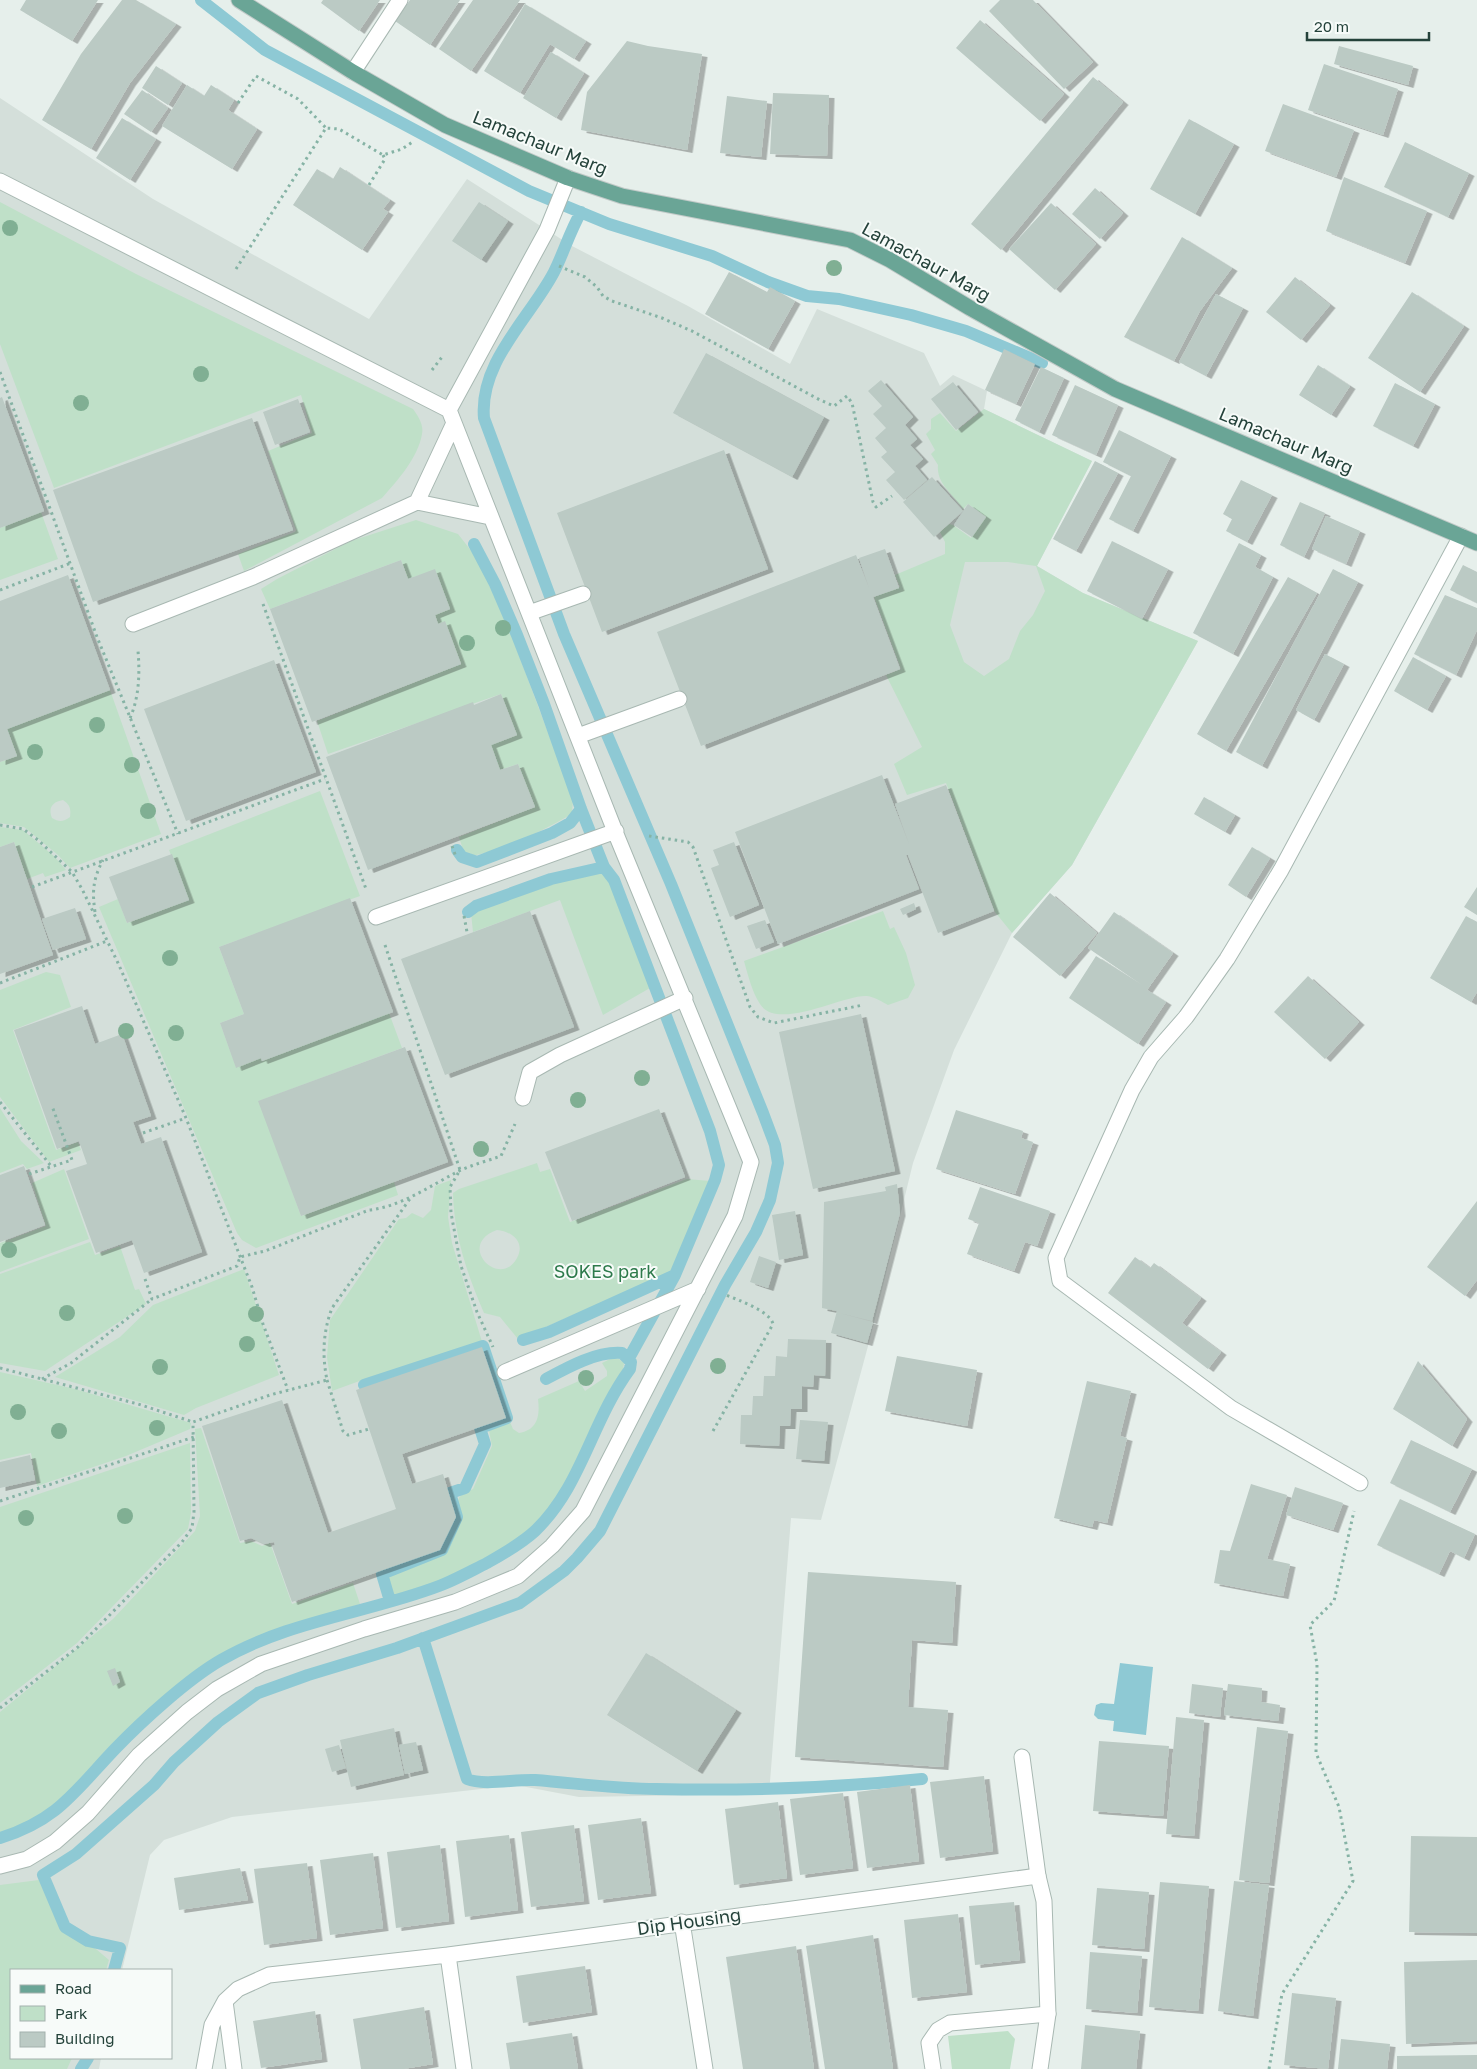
<svg xmlns="http://www.w3.org/2000/svg" width="1477" height="2069" viewBox="0 0 1477 2069" font-family="'Golos Text',sans-serif">
	<style>
		.built { fill: #d4dfda }
		.green { fill: #bfe0c8; fill-rule: evenodd }
		.water { fill: #8ec9d4 }
		.lines { fill: none; stroke-linecap: round; stroke-linejoin: round }
		.stream { stroke: #8ec9d4; stroke-width: 12 }
		.building { fill: #bbcac4; filter: url(#shadow) }
		.lane-casing { stroke: #a8b8b2; stroke-width: 17 }
		.street-casing { stroke: #a8b8b2; stroke-width: 17 }
		.primary-casing { stroke: #c2cac8; stroke-width: 17 }
		.path { stroke: #86b3a5; stroke-width: 3; stroke-dasharray: 2.5 4; stroke-linecap: butt }
		.lane { stroke: #fff; stroke-width: 15 }
		.street { stroke: #fff; stroke-width: 15 }
		.primary { stroke: #6aa596; stroke-width: 15 }
		.tree { fill: #80af93 }
		.labels { text-anchor: middle; stroke-width: 4; stroke-linejoin: round; paint-order: stroke }
		.street-label { font-size: 18px; fill: #24423a; stroke: #f7fbf9 }
		.park-label { font-size: 18px; fill: #2d7a4b; stroke: #f7fbf9 }
	</style>
	<defs>
		<filter id="shadow"><feDropShadow dx="5.5" dy="3" stdDeviation="0" flood-color="#0004"/></filter>
	</defs>
	<rect width="100%" height="100%" fill="#e6efeb"/>
	<path class="built" d="M0,98L153,199L369,319L467,179L572,246L688,306L790,364L817,309L924,353L940,386L953,375L987,391L984,409L1092,461L1037,566L1083,593L1198,641L1072,865L1012,933L954,1050L913,1163L871,1335L821,1520L791,1518L769,1794L579,1797L516,1785L232,1817L164,1840L150,1855L122,1970H11V2058H101L99,2069H0Z"/>
	<path class="green" d="M0,202L136,274L413,409C418,416 424,425 422,434C418,458 397,481 382,498L244,571L238,554L295,532L296,530L268,451L312,433L301,395L54,488L0,344Z
		M984,409L1092,461L1037,566L1083,593L1198,641L1072,865L1012,933L995,912L946,783L907,795L894,764L922,747L886,675L901,669L874,597L900,587L895,575L945,554V542L940,532L949,524L953,525L971,538L986,517L968,504L963,509C953,494 936,483 938,465L931,454L935,450L926,434L931,429V419L940,413L956,431ZM965,562H1008L1036,566L1045,591L1033,615L1020,631L1009,659L984,676L964,662L950,625Z
		M41,512L58,559L0,580V528Z
		M416,520L458,534L476,557L506,621L573,799L572,814C540,832 507,849 472,856L464,853L459,837L535,807L518,764L500,770L491,745L517,735L501,694L328,754L317,721L461,664L445,622L438,624L435,615L450,609L435,570L408,579L401,560L270,609L261,589L277,579L351,541Z
		M110,690L161,834L70,868L58,855L24,827L0,823V762L17,756L7,729ZM63,800C70,805 71,808 70,817C63,822 59,822 52,818C48,808 52,802 63,800Z
		M320,791L360,896L219,947L244,1014L220,1023L236,1067L261,1058L262,1061L389,1013L402,1048L259,1101L301,1216L394,1182L398,1195L256,1248L242,1240L237,1233L99,907L118,899L127,923L189,900L169,850Z
		M0,827L23,830L55,857L66,870L45,877L43,873L27,879L14,842L0,847Z
		M604,869L650,988L603,1015L560,900L473,932L471,913C488,897 578,875 604,869Z
		M883,911L890,929L894,927L906,953L915,985L908,998L888,1005C882,1002 875,997 867,996C844,994 778,1032 760,1004C752,992 748,975 744,961Z
		M46,972L60,975L71,1007L13,1030L56,1150L78,1142L81,1150L49,1162L0,1097V990Z
		M0,1108L21,1141L44,1163L27,1169L23,1164L0,1173Z
		M537,1163L540,1172L550,1169L570,1222L687,1179L710,1181L670,1273L518,1339L500,1317L484,1313C467,1274 454,1235 453,1193L459,1189ZM497,1230C511,1231 526,1242 517,1258C500,1290 455,1245 497,1230Z
		M64,1169L89,1239L0,1272V1243L46,1226L32,1183Z
		M451,1180L448,1217L452,1243L483,1345L374,1381L365,1379L332,1391L327,1357L330,1320L399,1219L406,1218L412,1213L423,1218L431,1210L435,1186Z
		M90,1242L95,1255L120,1246L135,1290L139,1289L146,1304L45,1371L0,1363V1274Z
		M244,1269L279,1375L196,1408L184,1415L55,1377L120,1337L153,1305Z
		M612,1358L619,1359L624,1363L623,1370C612,1395 598,1417 586,1441C575,1461 567,1484 555,1502C526,1546 442,1584 393,1597L386,1575L444,1553C449,1543 457,1531 459,1520C462,1503 449,1498 473,1489L492,1446L489,1431L510,1422L513,1429L519,1433C538,1430 540,1415 538,1399L579,1381L585,1391L607,1376V1371L602,1363Z
		M0,1372L75,1389L191,1423L190,1429L126,1456L37,1486L31,1453L0,1460Z
		M201,1428L240,1543L251,1541L262,1546L270,1543L292,1604L353,1583L360,1604L241,1643L216,1658L132,1725L106,1750L58,1805L27,1823L0,1833V1712L113,1619L195,1531L200,1516L195,1429Z
		M190,1443L191,1513L188,1529L77,1643L0,1703V1507Z
		M39,1880L60,1929L96,1949L109,1960L106,1970H11V2058H72L67,2069H0V1885Z
		M1008,2031L1015,2039L1010,2069H952L948,2036Z"/>
	<path class="water" d="M1120,1663L1153,1667L1146,1735L1113,1731L1114,1721L1098,1719L1094,1715L1096,1705L1101,1703L1114,1704Z"/>
	<g class="lines">
		<path class="stream" d="M201,0L265,50L529,191L609,224L712,256L768,282L807,296L839,299L911,315L966,331L1042,363
			M474,544L495,584L517,635L544,704L581,809L604,867L614,880L710,1131L719,1165L715,1180L675,1275L629,1358
			M457,850L462,857L477,862L552,833L570,823L581,809
			M468,912L476,906L551,879L604,867
			M523,1340L549,1332L675,1275
			M364,1385L483,1346L507,1418L480,1428L485,1444L465,1488L450,1493L457,1517L442,1550L382,1574L390,1601
			M423,1638L467,1779C485,1786 514,1779 535,1780C575,1783 615,1789 656,1789C745,1791 834,1788 922,1779
			M0,1838C58,1820 75,1791 115,1749C142,1721 188,1679 221,1660C288,1621 368,1613 439,1586C455,1580 471,1571 487,1563C503,1554 521,1544 535,1531C582,1486 591,1422 630,1369L631,1362L622,1353C597,1351 568,1367 546,1379
			M114,1970L120,1948L88,1941L65,1927L43,1875L76,1854L154,1785L174,1762L218,1722L258,1693L308,1675L397,1648L520,1603L564,1571L577,1558L600,1531L725,1285L756,1232L770,1200L778,1163L775,1145L763,1113L671,884L564,634L484,418C479,362 530,318 554,272C564,252 570,231 581,212
			M81,2069L88,2058"/>
	</g>
	<path class="building" d="M26,0H98L72,41L20,10Z
		M122,0H136L176,24L130,83L91,149L42,120L81,54Z
		M323,0H380L359,31L321,3Z
		M410,0H460L430,45L395,21Z
		M473,0H520L471,71L439,49Z
		M1000,0H1033L1093,62L1064,89L989,11Z
		M525,4L586,41L574,59L550,44L520,93L484,71Z
		M980,20L1064,94L1040,121L956,48Z
		M627,41L648,46L702,54L687,150L581,130L587,92Z
		M1339,46L1413,66L1408,85L1334,64Z
		M551,52L584,73L556,118L523,98Z
		M1324,64L1398,89L1383,135L1308,110Z
		M156,66L182,83L168,105L142,88Z
		M1093,77L1123,102L1001,250L971,224Z
		M187,85L204,96L211,85L234,100L228,110L257,129L232,169L162,126Z
		M142,90L168,108L151,132L124,114Z
		M773,93L829,95L827,156L770,154Z
		M727,96L767,101L761,157L720,153Z
		M1283,104L1354,130L1336,177L1265,151Z
		M122,118L156,139L130,180L96,158Z
		M1189,119L1234,144L1195,214L1150,189Z
		M1405,142L1469,173L1448,217L1384,187Z
		M340,167L390,200L383,209L388,212L362,250L293,205L317,169L333,179Z
		M1344,177L1427,211L1405,263L1326,231Z
		M1095,188L1123,213L1100,239L1072,214Z
		M479,202L508,221L481,260L452,241Z
		M1051,203L1096,244L1055,290L1009,249Z
		M1182,237L1232,268L1200,311L1174,361L1124,337Z
		M729,272L767,292L770,287L795,301L768,349L705,314Z
		M1295,277L1330,305L1301,340L1266,312Z
		M1412,292L1464,326L1420,392L1368,358Z
		M1216,294L1243,308L1206,376L1179,362Z
		M1004,349L1035,364L1016,404L985,390Z
		M706,353L824,417L792,477L673,413Z
		M1318,365L1350,386L1331,415L1299,395Z
		M1041,367L1064,378L1039,432L1015,420Z
		M881,380L913,417L905,425L917,439L910,445L923,459L915,466L927,480L904,500L886,480L895,472L881,457L887,452L875,438L886,428L873,414L882,406L868,391Z
		M953,382L978,412L956,430L931,399Z
		M1395,383L1435,404L1413,446L1373,426Z
		M1075,385L1118,405L1096,455L1052,435Z
		M2,397L44,511L0,528V398Z
		M298,399L310,432L275,445L263,412Z
		M252,418L293,530L93,602L53,490Z
		M1119,430L1171,456L1133,531L1109,519L1131,476L1103,462Z
		M724,450L768,569L602,632L557,513Z
		M1095,461L1118,473L1076,551L1053,539Z
		M932,477L963,511L934,537L903,502Z
		M1241,480L1272,495L1247,542L1226,531L1232,519L1223,514Z
		M1300,502L1325,513L1304,557L1280,545Z
		M968,504L986,517L972,537L954,525Z
		M1326,516L1360,531L1346,564L1312,549Z
		M1112,541L1168,569L1142,619L1087,591Z
		M1239,543L1261,555L1255,567L1273,577L1233,654L1193,633Z
		M885,549L899,588L873,597L900,669L701,746L657,632L856,555L869,588L859,558Z
		M401,560L408,579L435,569L450,609L435,615L438,624L445,621L461,664L312,722L270,609Z
		M1463,565L1477,572V603L1450,590Z
		M1333,569L1358,582L1262,766L1236,752Z
		M68,575L110,690L7,729L17,756L0,762V601Z
		M1288,577L1317,593L1226,751L1197,734Z
		M1445,595L1477,608V630L1456,675L1414,654Z
		M1325,654L1344,664L1314,720L1296,710Z
		M1413,657L1446,676L1427,710L1394,691Z
		M274,660L316,772L186,821L144,709Z
		M501,694L517,735L491,745L500,770L518,764L535,807L368,870L326,757L473,702L474,705Z
		M882,775L909,844L895,804L946,785L994,911L938,933L908,855H906L919,889L778,944L735,832Z
		M1204,797L1235,815L1225,832L1194,814Z
		M14,842L53,955L0,974V847Z
		M734,842L759,905L730,917L711,868L719,865L713,850Z
		M1252,847L1270,858L1246,897L1228,885Z
		M172,854L189,900L127,923L109,877Z
		M1477,887V915L1464,907Z
		M1050,893L1097,933L1060,976L1013,937Z
		M350,898L393,1012L262,1061L261,1058L236,1068L220,1023L244,1014L219,947Z
		M914,903L916,909L903,915L900,909Z
		M75,908L86,939L53,950L42,919Z
		M530,911L574,1027L445,1075L401,959Z
		M1114,912L1173,953L1147,990L1166,1002L1138,1044L1069,998L1096,956L1142,985L1088,948Z
		M1466,916L1477,922V992L1471,1002L1430,978Z
		M765,920L774,942L756,949L747,926Z
		M1308,976L1359,1022L1325,1059L1274,1012Z
		M82,1006L95,1044L122,1034L151,1116L133,1122L141,1144L161,1137L202,1252L144,1273L132,1240L96,1253L66,1171L87,1164L79,1141L57,1149L14,1030Z
		M861,1014L895,1171L813,1189L779,1032Z
		M405,1047L448,1162L301,1216L258,1101Z
		M659,1109L685,1177L572,1221L545,1152Z
		M956,1110L1023,1131L1021,1138L1033,1142L1015,1194L936,1169Z
		M24,1166L45,1225L0,1242V1175Z
		M897,1184L900,1213L872,1321L839,1313L873,1322L867,1343L831,1333L837,1311L822,1308L824,1202L886,1191L885,1187Z
		M980,1187L1050,1211L1037,1246L1025,1242L1014,1271L967,1254L979,1223L968,1219Z
		M1477,1201V1280L1465,1296L1427,1267Z
		M795,1211L803,1255L779,1260L772,1215Z
		M759,1256L776,1262L768,1288L750,1282Z
		M1135,1257L1150,1268L1154,1263L1201,1298L1182,1323L1221,1352L1208,1369L1108,1293Z
		M788,1339L826,1340L825,1376L814,1375L813,1387L802,1386V1409H791L790,1426H780L779,1446L740,1444L741,1415H752L753,1396H763L764,1376H775L776,1356L787,1357Z
		M482,1347L506,1418L402,1454L412,1484L443,1474L456,1517L440,1550L292,1602L272,1546L275,1545L274,1542L264,1544L251,1538L240,1541L202,1426L282,1400L328,1533L396,1509L356,1390Z
		M897,1356L977,1370L967,1426L885,1411Z
		M1418,1361L1467,1419L1452,1446L1393,1409Z
		M1087,1381L1131,1391L1120,1436L1127,1438L1107,1523L1094,1520L1092,1527L1054,1518Z
		M800,1420L828,1422L824,1461L796,1459Z
		M1411,1440L1472,1469L1450,1512L1390,1483Z
		M30,1455L35,1480L0,1488V1462Z
		M1251,1484L1287,1495L1267,1559L1290,1564L1283,1596L1214,1583L1220,1550L1230,1551Z
		M1295,1487L1343,1503L1333,1530L1286,1515Z
		M1400,1499L1475,1534L1464,1558L1450,1551L1439,1574L1377,1545Z
		M808,1572L956,1582L952,1643L912,1640L908,1707L948,1710L943,1767L795,1757Z
		M646,1653L736,1710L697,1771L607,1715Z
		M115,1668L120,1682L113,1686L107,1671Z
		M1192,1684L1223,1688L1220,1717L1189,1713Z
		M1228,1684L1262,1688L1261,1702L1280,1705L1278,1721L1224,1715Z
		M1176,1717L1204,1720L1194,1836L1166,1834Z
		M1257,1727L1288,1731L1269,1883L1239,1880Z
		M394,1728L404,1775L351,1787L340,1740Z
		M1099,1741L1169,1746L1163,1816L1093,1811Z
		M416,1742L423,1770L405,1774L399,1745Z
		M339,1745L346,1768L332,1772L325,1749Z
		M984,1776L993,1851L940,1858L930,1782Z
		M910,1785L919,1861L867,1868L857,1792Z
		M843,1793L853,1868L800,1875L790,1799Z
		M778,1802L787,1878L734,1885L725,1809Z
		M641,1818L651,1893L598,1900L588,1825Z
		M574,1825L584,1901L531,1907L521,1832Z
		M509,1835L518,1910L465,1917L456,1841Z
		M1411,1836L1477,1837V1933L1409,1932Z
		M440,1845L449,1921L396,1928L387,1852Z
		M373,1853L383,1928L330,1935L320,1860Z
		M307,1863L317,1938L264,1945L254,1869Z
		M240,1868L248,1900L179,1910L174,1878Z
		M1234,1881L1269,1885L1253,2016L1218,2011Z
		M1160,1882L1209,1886L1198,2011L1149,2007Z
		M1097,1888L1149,1892L1144,1949L1092,1945Z
		M1014,1902L1020,1960L975,1965L969,1906Z
		M958,1914L967,1992L912,1998L904,1920Z
		M873,1935L893,2069H825L806,1946Z
		M796,1946L814,2069H743L726,1957Z
		M1090,1952L1142,1956L1137,2013L1086,2009Z
		M1477,1960V2041L1406,2044L1404,1962Z
		M585,1966L592,2012L523,2023L516,1976Z
		M1292,1993L1336,1998L1328,2069L1284,2065Z
		M424,2007L433,2064L403,2069H361L353,2019Z
		M315,2011L322,2059L261,2068L253,2021Z
		M1085,2025L1140,2031L1136,2069H1081Z
		M572,2033L578,2069H510L506,2043Z
		M1341,2039L1390,2044L1387,2069H1338Z
		M1477,2055V2069H1397V2056Z"/>
	<g class="lines">
		<defs>
			<path id="lane" d="M0,181L449,410
				M417,502L454,423
				M529,613L583,594
				M133,624L253,577L417,502L490,517
				M578,736L679,699
				M376,917L616,831
				M523,1098L530,1072L560,1055L685,998
				M505,1372L698,1289
				M1022,1757L1038,1876
				M0,1866L27,1859L55,1842L88,1813L139,1755L187,1712L217,1689L261,1664L364,1629L455,1602L518,1576L552,1546L583,1511L735,1216L751,1162L618,839L449,410L547,230L568,178
				M933,2069L929,2043L938,2030L950,2023L1048,2014"/>
			<path id="street" d="M353,72L400,0
				M1360,1483L1231,1408L1060,1281L1056,1258L1132,1090L1151,1057L1186,1017L1227,959L1281,870L1461,536
				M682,1922L705,2069
				M448,1955L464,2069
				M225,2001L234,2069
				M204,2069L212,2025L225,2001L238,1989L269,1975L448,1955L1038,1876L1044,1901L1048,2014L1040,2069"/>
			<path id="primary" d="M239,0L353,72L445,125L568,178L622,196L850,240L890,260L970,308L1115,389L1477,543"/>
		</defs>
		<use href="#lane" class="lane-casing"/>
		<use href="#street" class="street-casing"/>
		<use href="#primary" class="primary-casing"/>
		<path class="path" d="M238,103L256,76L298,99L326,128
			M369,185L385,159L383,155
			M559,266L585,277L597,287L603,296L612,301L662,318L692,331L820,400L834,406L847,396L852,403L873,502L876,507L892,496
			M236,269L326,128L339,129L383,155L402,149L414,141
			M432,370L442,357
			M0,372L97,637L178,834
			M0,590L71,563
			M263,604L366,889
			M130,718C139,698 140,674 138,651
			M0,825L23,829L38,840L72,872L82,889L118,963L186,1118L252,1287L263,1324L288,1390
			M649,836L688,842L693,847L750,1007L758,1017L774,1023L863,1005
			M452,846L456,857
			M32,887L325,779
			M95,912C92,891 93,879 103,860
			M464,916L467,932
			M385,945L460,1170L450,1187L451,1213L461,1266L477,1312L493,1347
			M0,983L107,941
			M0,1102L51,1166
			M143,1133L186,1118
			M29,1174L72,1160L52,1106
			M145,1279L152,1299L237,1266L240,1257L265,1251L369,1210C400,1207 430,1186 457,1172C471,1165 487,1161 501,1156L515,1124
			M0,1368L138,1404L193,1422
			M42,1379L71,1363L152,1299
			M327,1380L343,1431L348,1435L369,1429
			M713,1431L773,1324C770,1311 738,1300 726,1295
			M0,1501L194,1437
			M0,1708L78,1647L182,1542L192,1528L194,1512L193,1422L270,1395L327,1380C322,1355 323,1332 332,1308L412,1196
			M1269,2069L1282,1994L1353,1881L1339,1807L1316,1753L1317,1664L1310,1625L1334,1601L1354,1511"/>
		<use href="#lane" class="lane"/>
		<use href="#street" class="street"/>
		<use href="#primary" class="primary"/>
	</g>
	<g class="tree">
		<circle cx="10" cy="228" r="8"/>
		<circle cx="834" cy="268" r="8"/>
		<circle cx="201" cy="374" r="8"/>
		<circle cx="81" cy="403" r="8"/>
		<circle cx="503" cy="628" r="8"/>
		<circle cx="467" cy="643" r="8"/>
		<circle cx="97" cy="725" r="8"/>
		<circle cx="35" cy="752" r="8"/>
		<circle cx="132" cy="765" r="8"/>
		<circle cx="148" cy="811" r="8"/>
		<circle cx="170" cy="958" r="8"/>
		<circle cx="126" cy="1031" r="8"/>
		<circle cx="176" cy="1033" r="8"/>
		<circle cx="642" cy="1078" r="8"/>
		<circle cx="578" cy="1100" r="8"/>
		<circle cx="481" cy="1149" r="8"/>
		<circle cx="9" cy="1250" r="8"/>
		<circle cx="67" cy="1313" r="8"/>
		<circle cx="256" cy="1314" r="8"/>
		<circle cx="247" cy="1344" r="8"/>
		<circle cx="718" cy="1366" r="8"/>
		<circle cx="160" cy="1367" r="8"/>
		<circle cx="586" cy="1378" r="8"/>
		<circle cx="18" cy="1412" r="8"/>
		<circle cx="157" cy="1428" r="8"/>
		<circle cx="59" cy="1431" r="8"/>
		<circle cx="125" cy="1516" r="8"/>
		<circle cx="26" cy="1518" r="8"/>
	</g>
	<g class="labels">
		<g class="street-label">
			<text transform="translate(540 143) rotate(22)" y="6">Lamachaur Marg</text>
			<text transform="translate(926 262) rotate(29)" y="6">Lamachaur Marg</text>
			<text transform="translate(1286 441) rotate(23)" y="6">Lamachaur Marg</text>
			<text transform="translate(689 1922) rotate(-8)" y="6">Dip Housing</text>
		</g>
		<g class="park-label">
			<text x="605" y="1278">SOKES park</text>
		</g>
	</g>
	<rect x="10" y="1969" width="162" height="90" fill="#f7fbf9" stroke="#a3b1ad"/>
	<rect x="20" y="1985" width="25" height="8" fill="#6aa596" stroke="#a3b1ad"/>
	<text x="55" y="1994" font-size="15" fill="#24423a">Road</text>
	<rect x="20" y="2006" width="25" height="15" fill="#bfe0c8" stroke="#a3b1ad"/>
	<text x="55" y="2019" font-size="15" fill="#24423a">Park</text>
	<rect x="20" y="2032" width="25" height="15" fill="#bbcac4" stroke="#a3b1ad"/>
	<text x="55" y="2044" font-size="15" fill="#24423a">Building</text>
	<path d="M1307 32v8h122v-8" fill="none" stroke="#24423a" stroke-width="2.5"/>
	<text x="1314" y="32" font-size="15" fill="#24423a" stroke="#f7fbf9" stroke-width="4" paint-order="stroke">20 m</text>
</svg>
